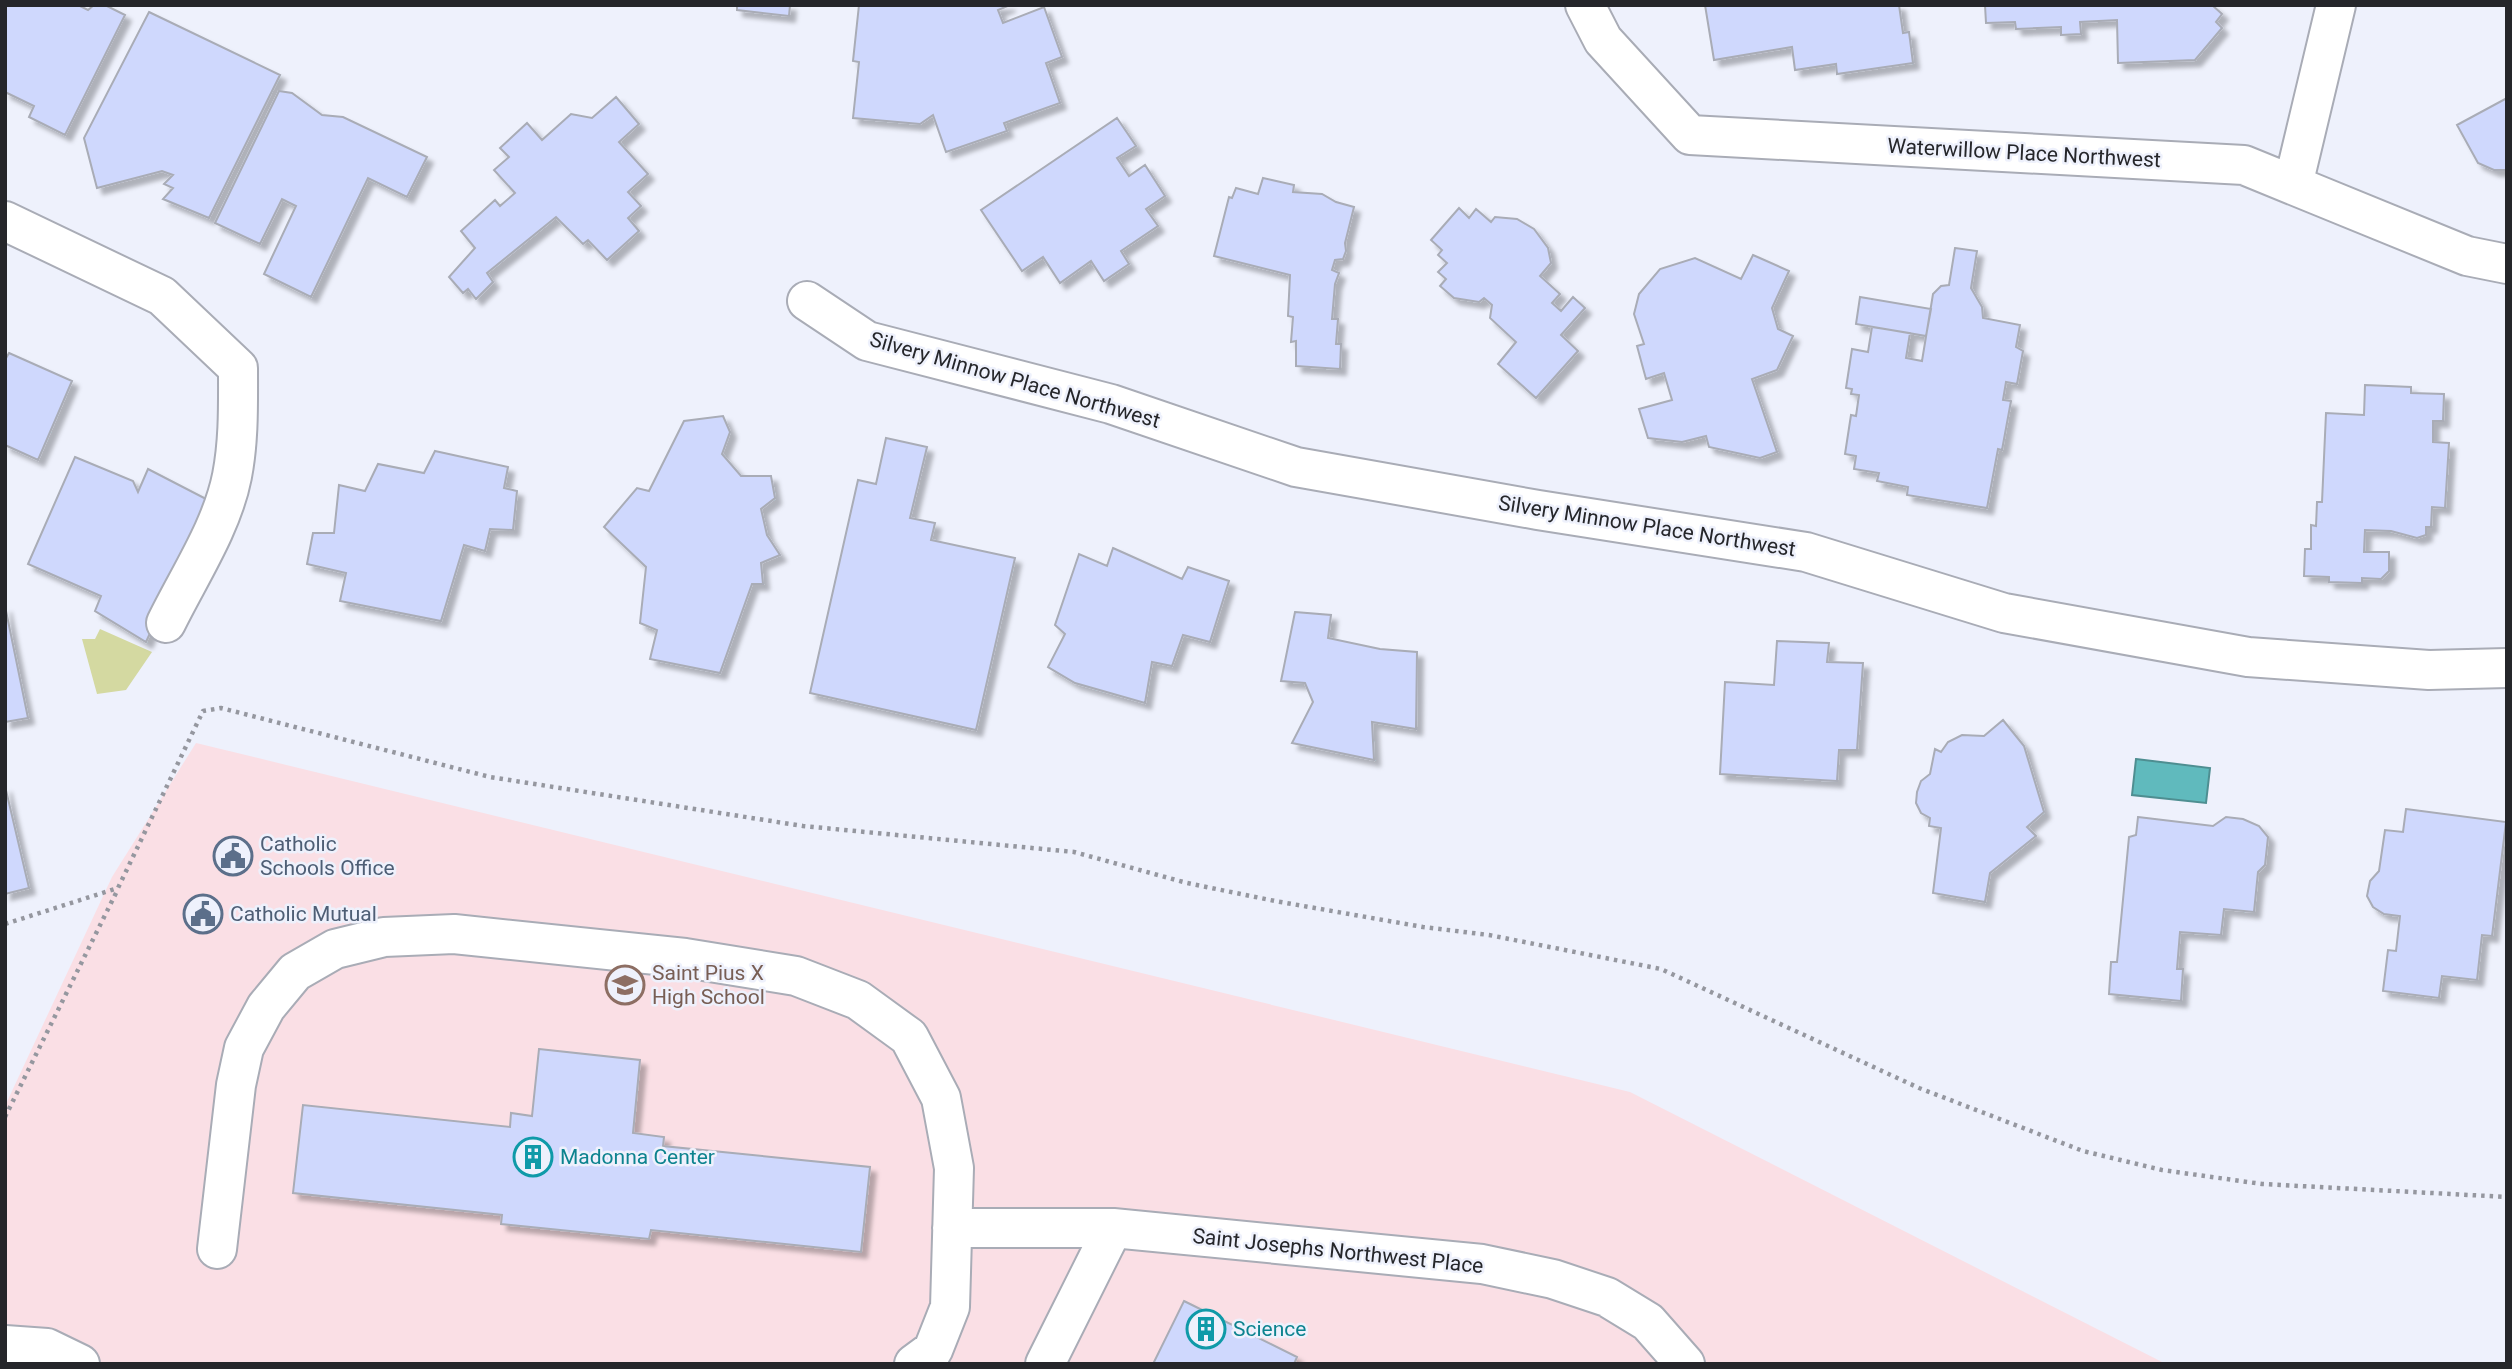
<svg xmlns="http://www.w3.org/2000/svg" width="2512" height="1369" viewBox="0 0 2512 1369" font-family="Roboto,sans-serif">
	<style>
		.education { fill: #fadfe5 }
		.green { fill: #d4d9a1 }
		.water { fill: #60babd; stroke: #4e8e91; stroke-width: 2 }
		.building { fill: #cfd8fd; stroke: #a9acb6; stroke-width: 2; filter: url(#shadow) }
		.lines { fill: none; stroke-linecap: round; stroke-linejoin: round }
		.minor-casing { stroke: #a9acb6; stroke-width: 42 }
		.path { stroke: #95979f; stroke-width: 4.5; stroke-dasharray: 3.5 5; stroke-linecap: butt }
		.minor { stroke: #fff; stroke-width: 38 }
		.labels { text-anchor: middle; stroke-width: 5; stroke-linejoin: round; paint-order: stroke }
		.street-label { font-size: 21px; fill: #25262a; stroke: #eef1fc }
		.service-label { font-size: 21px; fill: #4e5e75; stroke: #eef1fc; text-anchor: start }
		.education-label { font-size: 21px; fill: #785e54; stroke: #eef1fc; text-anchor: start }
		.culture-label { font-size: 21px; fill: #0d838f; stroke: #eef1fc; text-anchor: start }
	</style>
	<defs>
		<filter id="shadow"><feDropShadow dx="6" dy="6" stdDeviation="2" flood-color="#0004"/></filter>
	</defs>
	<rect width="100%" height="100%" fill="#eef1fc"/>
	<path class="education" d="M196,743L1630,1092L2166,1364H5V1106L112,877Z"/>
	<path class="green" d="M100,629L152,652L126,690L97,694L82,639H95Z"/>
	<path class="water" d="M2136,759L2210,768L2206,803L2132,795Z"/>
	<path class="building" d="M5,5H78L88,10L94,5H105L125,15L65,135L29,117L34,106L5,92Z
		M737,5H790L789,16L737,10Z
		M859,5H1010L998,10L1003,23L1044,7L1062,57L1046,63L1060,103L1004,123L1007,131L946,152L933,115L920,124L853,118L859,62L853,61Z
		M1705,5H1899L1903,33L1909,32L1913,63L1837,74L1836,64L1795,70L1792,47L1714,60Z
		M1985,5H2212L2222,14L2216,22L2222,28L2195,60L2118,63L2117,20L2080,22L2081,34L2061,35V27L2016,29L2015,22L1986,23Z
		M149,12L280,75L209,218L163,199L173,188L164,184L173,175L162,171L97,188L84,138Z
		M279,91L292,93L322,115L343,117L427,157L407,197L368,178L311,297L264,274L296,206L282,199L260,244L215,223Z
		M616,97L639,124L619,142L648,174L628,192L641,206L628,218L639,231L607,260L588,240L583,244L556,217L487,273L493,282L476,299L468,289L463,293L449,277L475,248L461,231L495,200L500,206L515,193L494,170L509,157L500,148L527,123L542,140L571,114L592,118Z
		M2507,98V170H2494L2478,163L2457,125Z
		M1117,118L1136,146L1117,158L1129,176L1145,165L1165,196L1146,209L1158,226L1121,251L1129,264L1104,281L1091,261L1060,283L1043,257L1022,271L981,210Z
		M1263,178L1294,185L1293,192L1322,194L1336,202L1354,207L1345,243L1346,251L1343,259L1335,260L1332,270L1339,273L1335,284L1332,319H1338L1336,344H1341L1340,369L1296,366V341L1291,342L1293,317L1288,316L1290,275L1214,256L1229,197L1232,198L1236,188L1258,194Z
		M1459,208L1469,218L1476,209L1491,222L1495,217L1517,219L1534,229L1548,248L1551,263L1540,276L1560,294L1552,303L1561,311L1573,297L1585,308L1561,335L1578,351L1536,398L1498,364L1516,342L1490,318L1492,305L1484,298L1479,302L1454,298L1440,286L1446,279L1438,272L1447,263L1438,255L1442,250L1431,240Z
		M1955,248L1977,251L1971,288L1982,307L1983,318L2020,325L2016,347L2023,351L2017,384L2006,382L2003,400L2011,401L2002,450L1998,449L1987,508L1907,495L1908,487L1877,481L1879,473L1854,469L1856,456L1845,454L1851,415L1856,416L1859,395L1851,394L1852,389L1846,388L1852,349L1868,352L1872,327L1910,333L1906,358L1922,361L1933,294L1941,286L1949,285Z
		M1753,255L1789,271L1772,308L1778,329L1793,336L1777,370L1752,379L1777,452L1760,458L1709,447L1706,436L1682,442L1648,438L1639,409L1672,400L1664,373L1646,379L1637,346L1644,344L1634,314L1639,294L1660,269L1695,258L1741,279Z
		M1860,297L1931,309L1926,336L1856,324Z
		M9,353L72,381L38,460L5,445V360Z
		M2365,385L2411,387V393L2444,394L2443,421H2433V442L2449,443L2445,508L2432,507L2431,527H2426V535L2417,538L2391,531L2365,530L2364,552H2389V571L2381,579L2362,578V583L2329,582V577L2304,576L2305,549H2311V525L2316,526L2317,502H2322L2326,413L2364,415Z
		M723,416L730,432L722,454L741,476H771L775,498L761,509L767,535L780,555L761,563L763,584H752L720,673L650,659L657,630L640,623L646,567L604,527L637,488L649,491L684,421Z
		M886,438L927,447L910,518L935,523L931,540L1015,558L976,730L810,693L858,480L876,484Z
		M435,451L508,467L504,488L517,491L513,530L490,529L485,551L464,545L441,621L340,601L346,573L307,564L313,533H334L339,485L365,491L378,464L424,473Z
		M75,457L133,481L138,492L148,469L210,501L146,642L95,611L101,596L28,564Z
		M1113,548L1182,579L1188,567L1229,581L1210,642L1183,635L1172,666L1152,662L1145,703L1075,683L1048,667L1065,634L1055,625L1079,554L1107,566Z
		M5,606L28,718L5,722Z
		M1295,612L1331,615L1328,638L1380,649L1417,652L1416,729L1372,722L1374,760L1292,743L1313,702L1305,683L1281,681Z
		M1777,641L1829,643L1827,662L1863,663L1857,750H1839L1837,781L1720,774L1725,682L1774,685Z
		M2003,720L2024,746L2044,812L2027,827L2036,836L1990,873L1985,902L1933,893L1941,828L1929,826L1930,818L1921,813L1916,803L1917,792L1921,781L1930,774L1935,749L1941,752L1948,742L1962,735L1984,736Z
		M5,786L29,888L5,894Z
		M2406,809L2506,822L2492,936L2482,935L2477,980L2442,976L2439,998L2383,991L2388,950L2396,951L2400,916L2384,914L2373,907L2367,896L2370,881L2379,871L2385,830L2403,832Z
		M2138,817L2213,826L2226,817L2243,819L2259,826L2268,837L2265,865L2258,872L2254,912L2224,909L2221,935L2180,932L2177,969H2183L2181,1001L2109,994L2111,962H2117L2129,837L2136,835Z
		M539,1049L640,1060L633,1133L664,1137L663,1146L870,1167L861,1252L651,1230L649,1239L501,1224L502,1215L293,1193L303,1105L510,1127L511,1113L532,1116Z
		M1184,1301L1297,1357L1294,1364H1153Z"/>
	<g class="lines">
		<defs>
			<path id="minor" d="M1585,5L1603,40L1690,135L2244,165L2467,256L2507,264
				M2293,185L2336,5
				M5,221L162,296L238,368C238,404 239,440 232,476C222,527 189,576 166,623
				M807,301L867,341L1111,404L1296,467L1538,510L1806,552L2004,613L2248,657L2429,670L2507,668
				M952,1228H1113
				M217,1249L236,1085L244,1048L266,1007L295,972L335,949L384,937L454,934L685,958L796,976L858,1000L909,1037L941,1098L954,1168L950,1307L933,1350L914,1364
				M5,1345L47,1348L80,1364
				M1045,1364L1113,1228L1482,1264L1553,1279L1607,1297L1648,1322L1685,1364"/>
		</defs>
		<use href="#minor" class="minor-casing"/>
		<path class="path" d="M5,924L118,888L203,711L221,708L490,777L803,826L1074,852L1187,883L1275,901L1423,927L1489,935L1661,969L1919,1088L2083,1151L2162,1170L2262,1184L2507,1197
			M5,1117L118,889"/>
		<use href="#minor" class="minor"/>
	</g>
	<defs>
		<symbol id="civic-ring" viewBox="-11 -11 22 22"><circle r="9.5" fill="#eef1fc" stroke="#5c6f8a" stroke-width="1.5"/><path d="M-.6-6.5H3V-4.5H.6V-3L4-1V1h2V6H-6V1h2V-1L-.6-3ZM-1.2 2.5V6h2.4V2.5Z" fill="#5c6f8a"/></symbol>
		<symbol id="school-ring" viewBox="-11 -11 22 22"><circle r="9.5" fill="#eef1fc" stroke="#8d6e63" stroke-width="1.5"/><path d="M0-5L7-2L0 1L-7-2ZM-4 1L0 2.5L4 1V4Q0 6-4 4Z" fill="#8d6e63"/></symbol>
		<symbol id="building-ring" viewBox="-11 -11 22 22"><circle r="9.5" fill="#eef1fc" stroke="#0f9aa8" stroke-width="1.5"/><path d="M-4-6H4V6H1V3H-1V6H-4ZM-2.5-4.3h1.7v1.8h-1.7ZM.8-4.3h1.7v1.8H.8ZM-2.5-1h1.7V.8h-1.7ZM.8-1h1.7V.8H.8Z" fill="#0f9aa8"/></symbol>
	</defs>
	<g fill-rule="evenodd">
		<use href="#civic-ring" x="211" y="834" width="44" height="44"/>
		<use href="#civic-ring" x="181" y="892" width="44" height="44"/>
		<use href="#school-ring" x="603" y="963" width="44" height="44"/>
		<use href="#building-ring" x="511" y="1135" width="44" height="44"/>
		<use href="#building-ring" x="1184" y="1307" width="44" height="44"/>
	</g>
	<g class="labels">
		<g class="street-label">
			<text transform="translate(2024 153) rotate(3)" y="7">Waterwillow Place Northwest</text>
			<text transform="translate(1015 380) rotate(16)" y="7">Silvery Minnow Place Northwest</text>
			<text transform="translate(1647 526) rotate(9)" y="7">Silvery Minnow Place Northwest</text>
			<text transform="translate(1338 1251) rotate(6)" y="7">Saint Josephs Northwest Place</text>
		</g>
		<g class="service-label">
			<text x="260" y="851">Catholic<tspan x="260" dy="24">Schools Office</tspan></text>
			<text x="230" y="921">Catholic Mutual</text>
		</g>
		<g class="education-label">
			<text x="652" y="980">Saint Pius X<tspan x="652" dy="24">High School</tspan></text>
		</g>
		<g class="culture-label">
			<text x="560" y="1164">Madonna Center</text>
			<text x="1233" y="1336">Science</text>
		</g>
	</g>
	<rect width="2512" height="1369" fill="none" stroke="#25262a" stroke-width="14"/>
</svg>
